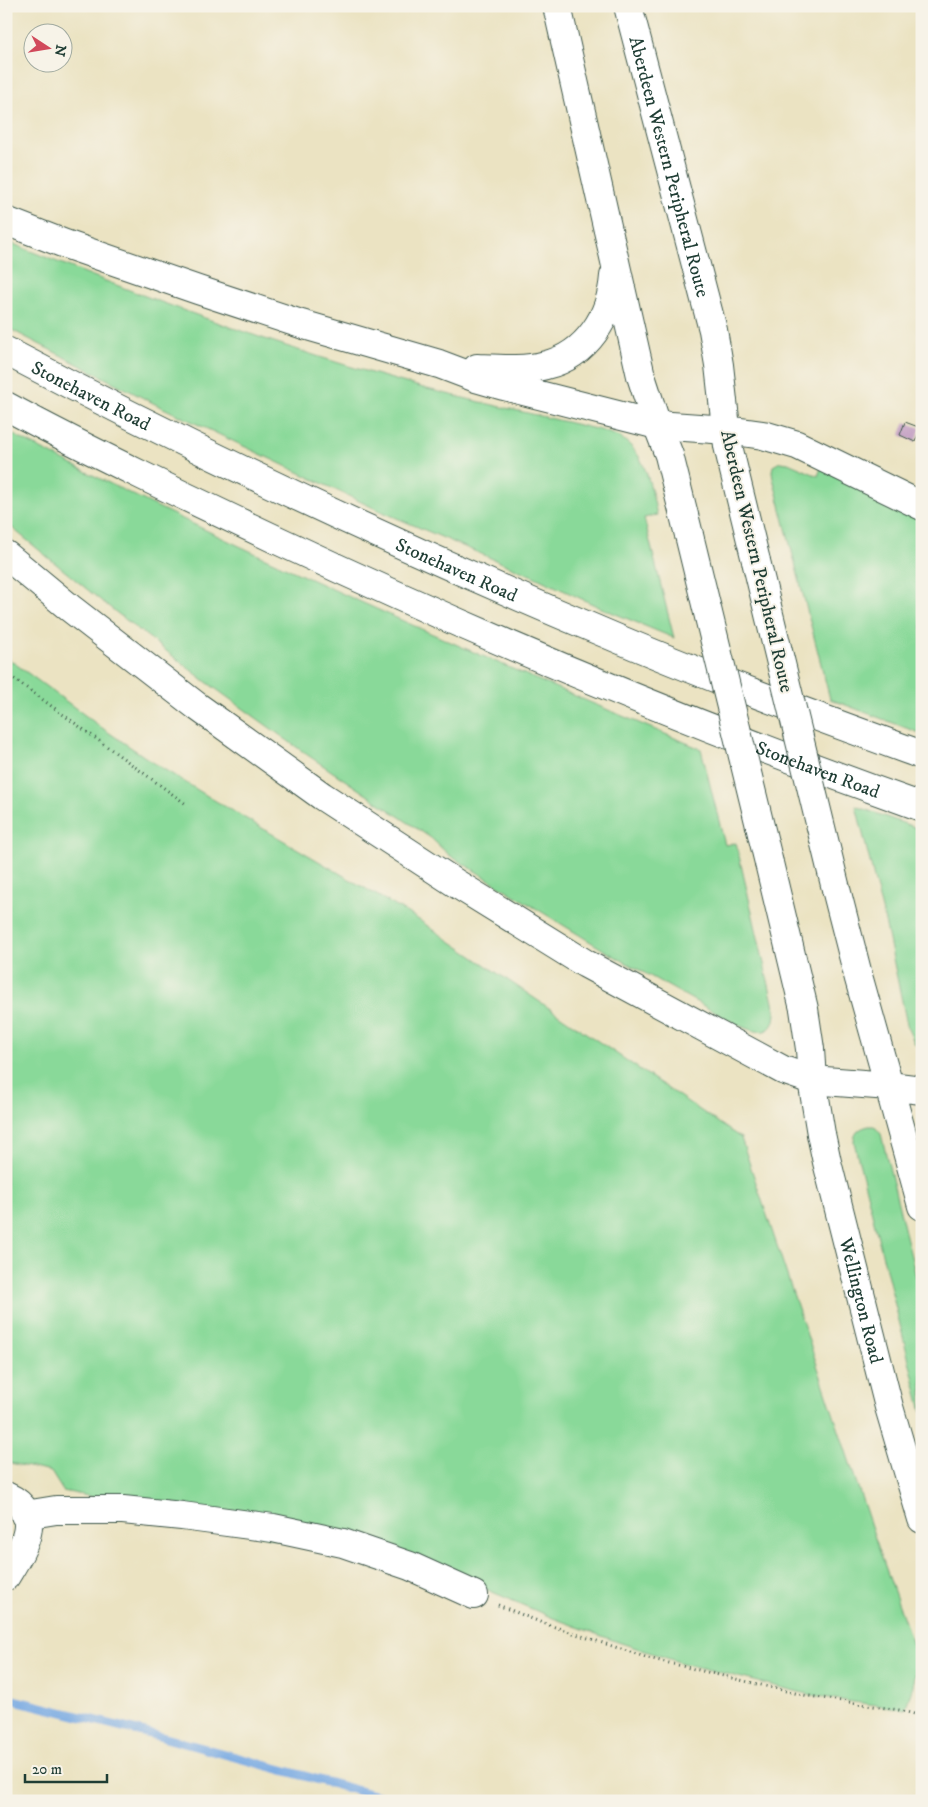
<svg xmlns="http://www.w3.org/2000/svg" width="928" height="1807" viewBox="0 0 928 1807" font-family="'IM FELL DW Pica',serif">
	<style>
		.green { fill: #89d999; stroke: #548b66 }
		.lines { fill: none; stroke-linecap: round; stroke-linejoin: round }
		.stream { stroke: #76a8e2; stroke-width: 9 }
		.building { fill: #c29ec2 }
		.minor-casing { stroke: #3e5649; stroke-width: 30 }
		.primary-casing { stroke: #3e5649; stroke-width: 30 }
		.trunk-casing { stroke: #3e5649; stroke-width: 30 }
		.path { stroke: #3e5649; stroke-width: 3; stroke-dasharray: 1 4; stroke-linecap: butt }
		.minor { stroke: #fff; stroke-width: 28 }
		.primary { stroke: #fff; stroke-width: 28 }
		.trunk { stroke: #fff; stroke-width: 28 }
		.trunk-bridge-casing { stroke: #3e5649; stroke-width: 30; stroke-linecap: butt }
		.trunk-bridge { stroke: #fff; stroke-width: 28 }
		.labels { text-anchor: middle; stroke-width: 4; stroke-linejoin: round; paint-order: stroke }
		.street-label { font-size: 19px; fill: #1f3d34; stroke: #f7f3e8 }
	</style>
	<rect width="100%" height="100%" fill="#f7f3e8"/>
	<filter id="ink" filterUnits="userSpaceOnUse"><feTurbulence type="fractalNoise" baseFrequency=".02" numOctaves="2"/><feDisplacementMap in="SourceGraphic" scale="10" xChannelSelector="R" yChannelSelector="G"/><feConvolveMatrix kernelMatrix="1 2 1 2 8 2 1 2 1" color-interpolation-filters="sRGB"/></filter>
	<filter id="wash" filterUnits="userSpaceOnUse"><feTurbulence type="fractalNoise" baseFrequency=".0096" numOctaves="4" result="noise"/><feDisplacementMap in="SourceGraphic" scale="20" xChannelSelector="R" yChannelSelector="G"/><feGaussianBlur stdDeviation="1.12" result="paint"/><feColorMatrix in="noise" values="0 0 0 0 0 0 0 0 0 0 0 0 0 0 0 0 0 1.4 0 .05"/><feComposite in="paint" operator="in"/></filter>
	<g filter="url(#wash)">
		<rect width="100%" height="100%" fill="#ebe3c2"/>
		<path class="green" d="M6,241C144,298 283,349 427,389C485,404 543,416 600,430C608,433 618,435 625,441C647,457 651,490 657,515L644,518L674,638L599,607L535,577L378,510L157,405L6,327Z
			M6,431C232,548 466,651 701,749L725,845L736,843L775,1011C775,1040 753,1032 736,1024L607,952L449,855L431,838L309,756L205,681L99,599L6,523Z
			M780,462L788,463L818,476L821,468L922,517V734L830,699L773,478L772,471L773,466Z
			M6,657L105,730L157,765L214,800L416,918L741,1138L875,1538L916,1653C918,1674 912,1690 905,1709L846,1701L807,1694L682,1663L618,1642L553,1618L483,1588L103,1499L63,1491L51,1472L6,1462Z
			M856,806L922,830V1051L915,1044L908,1029L886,926Z
			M869,1126H874L881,1134L922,1301V1412L854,1142C854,1132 860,1128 869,1126Z"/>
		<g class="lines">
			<path class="stream" d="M6,1698L162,1737L396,1801"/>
		</g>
		<g id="blocks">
			<path class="building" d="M905,422L921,428L915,442L900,435Z"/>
		</g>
	</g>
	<g filter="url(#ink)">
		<use href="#blocks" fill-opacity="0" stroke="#3e5649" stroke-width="1"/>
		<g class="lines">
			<defs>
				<path id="minor" d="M6,1496C47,1514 21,1551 6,1576
					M25,1515L56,1510H123L182,1516L273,1528L343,1543L410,1566L474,1595"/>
				<g id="primary">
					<path id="s1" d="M6,351C201,454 400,547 602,632C707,677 815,716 922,755"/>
					<path id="s2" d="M6,406C95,454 186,497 277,540C487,639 702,729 922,807"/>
					<path d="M727,430L763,435L797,445L922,506"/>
					<path id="s3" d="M812,1080L821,1134L827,1162L889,1407L922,1519"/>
					<path d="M922,1090L889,1086L922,1206"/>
				</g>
				<g id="trunk">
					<path d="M557,6L641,376L655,419L669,455L689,535"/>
					<path id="s4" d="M628,6L713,330L719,365L728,446L756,561"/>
					<path d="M6,221L65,244L198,290L301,324L439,364L476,378L504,386L657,425L727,430"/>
					<path d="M477,368C500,369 524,371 546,365C587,355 611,316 614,276"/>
					<path d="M6,555L70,608L198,707L322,796L457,884L586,964L783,1070L812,1080L889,1086L859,979L836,889"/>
					<path d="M769,863L804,1009L810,1049L812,1080"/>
				</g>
			</defs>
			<use href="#minor" class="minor-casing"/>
			<use href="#primary" class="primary-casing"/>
			<use href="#trunk" class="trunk-casing"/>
			<path class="path" d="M6,673L186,804
				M498,1605L540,1622L648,1658L803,1695L899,1710L922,1716"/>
			<use href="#minor" class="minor"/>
			<use href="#primary" class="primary"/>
			<use href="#trunk" class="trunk"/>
			<defs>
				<path id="trunk-bridge" d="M689,535L769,863
					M756,561L836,889"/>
			</defs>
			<use href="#trunk-bridge" class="trunk-bridge-casing"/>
			<use href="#trunk-bridge" class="trunk-bridge"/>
		</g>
	</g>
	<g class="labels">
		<g class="street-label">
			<text dy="7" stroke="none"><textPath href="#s4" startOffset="166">Aberdeen Western Peripheral Route</textPath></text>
			<text dy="7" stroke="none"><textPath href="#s1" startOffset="96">Stonehaven Road</textPath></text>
			<text transform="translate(758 561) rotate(77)" y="7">Aberdeen Western Peripheral Route</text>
			<text dy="7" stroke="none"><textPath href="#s1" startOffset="501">Stonehaven Road</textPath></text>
			<text dy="7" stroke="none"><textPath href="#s2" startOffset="890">Stonehaven Road</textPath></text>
			<text dy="7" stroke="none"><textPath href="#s3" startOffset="226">Wellington Road</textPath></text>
		</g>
	</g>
	<rect width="928" height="1807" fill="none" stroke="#f7f3e8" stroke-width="25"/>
	<g transform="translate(48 48) rotate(102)"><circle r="24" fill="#f7f3e8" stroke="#a1aaa0"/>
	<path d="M0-4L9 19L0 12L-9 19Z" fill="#d1495b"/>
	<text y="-8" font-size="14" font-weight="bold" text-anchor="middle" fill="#1f3d34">N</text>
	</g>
	<path d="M25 1774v8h82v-8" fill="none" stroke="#1f3d34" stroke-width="2.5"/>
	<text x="32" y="1774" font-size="15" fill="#1f3d34" stroke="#f7f3e8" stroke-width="4" paint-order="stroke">20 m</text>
</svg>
